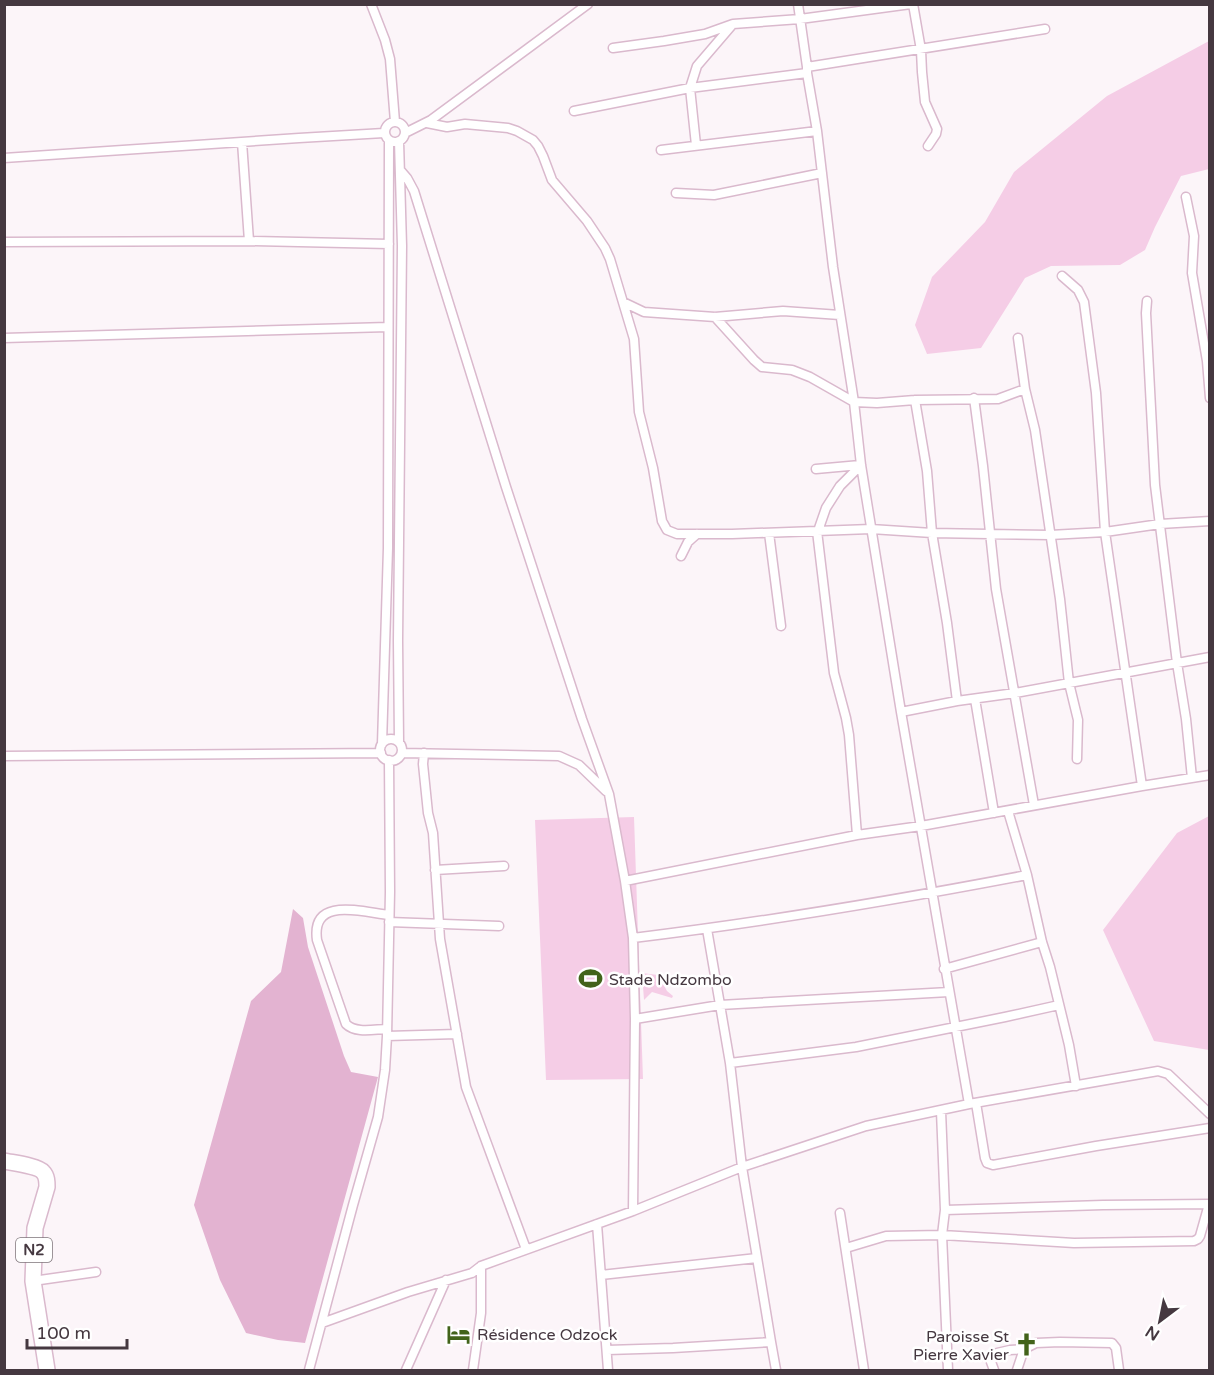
<svg xmlns="http://www.w3.org/2000/svg" width="1214" height="1375" viewBox="0 0 1214 1375" font-family="'Varela Round',sans-serif">
	<style>
		.green { fill: #f5cde6 }
		.forest { fill: #e3b3d1 }
		.lines { fill: none; stroke-linecap: round; stroke-linejoin: round }
		.street-casing { stroke: #dab9cd; stroke-width: 11 }
		.highway-casing { stroke: #dab9cd; stroke-width: 18 }
		.street { stroke: #fff; stroke-width: 8 }
		.highway { stroke: #fff; stroke-width: 15 }
		.labels { text-anchor: middle; stroke-width: 5; stroke-linejoin: round; paint-order: stroke }
		.shield { fill: #fff; stroke: #7d7479; stroke-width: 1.5 }
		.shield-label { font-size: 15px; font-weight: bold; fill: #453840 }
		.poi-label { font-size: 16px; fill: #453840; stroke: #fff; text-anchor: start }
	</style>
	<rect width="100%" height="100%" fill="#fcf5f9"/>
	<path class="green" d="M1209,41V169L1181,176L1155,227L1145,250L1120,265L1051,266L1025,278L981,348L927,354L915,325L932,277L985,222L1014,172L1107,96Z
		M1209,816V1050L1154,1041L1103,930L1177,833Z
		M634,817L643,1079L546,1080L535,820Z
		M642,973L658,975L667,991L673,996L672,998L652,992L644,1000Z"/>
	<path class="forest" d="M293,909L303,918L308,947L344,1056L351,1072L378,1077L305,1343L278,1340L246,1333L220,1280L194,1205L251,1001L281,972Z"/>
	<g class="lines">
		<defs>
			<path id="street" d="M371,4L385,40L390,59L395,122
				M798,4L807,67V73L817,131L833,267L854,402L861,465L901,712L969,1104
				M913,4L921,50L922,72L925,102L937,129L936,134L928,146
				M613,48L664,41L705,34L733,24
				M807,67L1045,29
				M574,111L690,88L807,73
				M385 132a10 10 0 1 1 20 0a10 10 0 1 1-20 0Z
				M427,123L447,127L465,124L508,128L517,131L533,140L538,146L543,156L552,180L587,221L605,248L610,259L634,339L639,412L653,468L662,521L667,530L677,534H732L871,529L932,533L1050,535L1105,532L1160,524L1210,521
				M405,133L431,120L588,4
				M242,142L249,241
				M696,145L690,88L697,66L733,24L800,19L911,4
				M661,150L817,131
				M4,158L299,138L384,133
				M401,171L407,178L414,191L506,487L582,719L609,794L625,881L633,938L635,1019L633,1211
				M676,193L714,195L822,173
				M1186,197L1194,236L1192,273L1207,361L1210,398
				M4,242L249,241L389,244
				M1062,276L1078,290L1084,302L1096,393L1105,532L1142,786
				M1147,301L1146,313L1155,485L1177,663L1186,719L1192,778
				M623,302L644,312L715,317L783,311L840,315
				M715,317L754,360L762,367L792,370L810,377L854,402L877,403L915,400L998,399L1025,389
				M4,338L388,327
				M1018,338L1025,389L1035,430L1060,599L1069,683L1078,720L1077,759
				M974,398L983,466L996,589L1034,805
				M915,400L927,471L932,533L947,623L957,701
				M816,469L860,465
				M817,531L834,673L846,718L849,735L857,835
				M818,531L826,508L840,486L861,465
				M769,533L781,626
				M681,556L688,542L697,534
				M975,699L994,813
				M901,712L957,701L1015,693L1210,657
				M380 750a11 11 0 1 1 22 0a11 11 0 1 1-22 0Z
				M399,742L398,641L402,246L399,141
				M382,744L388,548L389,140
				M402,753L559,756L579,765L606,791
				M424,753L423,764L428,813L433,833L440,939L466,1087L526,1249
				M4,756L381,753
				M1008,811L1027,875L1042,942L1050,967L1069,1045L1076,1086
				M435,870L504,866
				M625,881L857,835L921,826L1142,786L1210,775
				M389,922L499,926
				M633,938C765,922 896,900 1027,875
				M944,969L1042,942
				M635,1019L720,1005L949,992
				M387,1029C375,1029 356,1034 346,1024L317,940C311,896 362,912 389,915
				M387,1036L457,1034
				M730,1063L856,1047L1005,1017L1059,1005
				M976,1103L985,1158L987,1163L993,1165L1096,1146L1210,1128
				M941,1111L945,1210L942,1235L948,1370
				M945,1210L1103,1205L1210,1204
				M840,1213L864,1370
				M597,1224L608,1370
				M846,1248L886,1236L942,1235L1074,1243L1194,1241L1198,1239L1200,1236L1209,1204
				M601,1275L757,1258
				M33,1281L96,1272
				M322,1323L408,1292L472,1273L481,1266L633,1211L742,1167L866,1126L969,1104L1158,1071L1168,1074L1210,1114
				M771,1342L776,1370
				M607,1350L673,1348L771,1342L742,1167L730,1063L707,929
				M309,1370L353,1205L378,1117L385,1070L387,1036L390,892L389,760
				M406,1370L446,1280
				M473,1370L481,1313V1266
				M994,1370L991,1362L997,1353L1010,1350L1024,1349L1036,1343L1060,1342L1112,1343L1116,1348L1119,1370
				M1017,1370L1024,1349"/>
			<path id="highway" d="M4,1161C13,1163 38,1166 43,1172C47,1176 47,1182 47,1187L35,1228L33,1281L47,1370"/>
		</defs>
		<use href="#street" class="street-casing"/>
		<use href="#highway" class="highway-casing"/>
		<use href="#street" class="street"/>
		<use href="#highway" class="highway"/>
	</g>
	<defs>
		<symbol id="stadium-bare" viewBox="-9 -9 18 18"><path d="M0-5a6.5 5 0 1 0 0 10a6.5 5 0 1 0 0-10ZM-3.5-1.8h7v3.6h-7Z" fill="#42631a" stroke="#fff" stroke-width="2.5" paint-order="stroke"/></symbol>
		<symbol id="hotel-bare" viewBox="-9 -9 18 18"><path d="M-6-4.5h1.5V1H6V5H4.5V3h-9V5H-6ZM-4 0a1.8 1.8 0 1 1 3.6 0ZM.5 0V-2.5h3Q6-2.5 6 0Z" fill="#42631a" stroke="#fff" stroke-width="2.5" paint-order="stroke"/></symbol>
		<symbol id="church-bare" viewBox="-9 -9 18 18"><path d="M-1.2-6h2.4v3.5h3.3v2.4h-3.3V6h-2.4V-.1h-3.3v-2.4h3.3Z" fill="#42631a" stroke="#fff" stroke-width="2.5" paint-order="stroke"/></symbol>
	</defs>
	<g fill-rule="evenodd">
		<use href="#stadium-bare" x="574" y="962" width="33" height="33"/>
		<use href="#hotel-bare" x="442" y="1318" width="33" height="33"/>
		<use href="#church-bare" x="1010" y="1328" width="33" height="33"/>
	</g>
	<g class="labels">
		<rect class="shield" x="16" y="1238" width="36" height="24" rx="4.5"/>
		<g class="shield-label">
			<text x="34" y="1255">N2</text>
		</g>
		<g class="poi-label">
			<text x="609" y="985">Stade Ndzombo</text>
			<text x="477" y="1340">Résidence Odzock</text>
			<text x="1009" y="1342" text-anchor="end">Paroisse St<tspan x="1009" dy="18">Pierre Xavier</tspan></text>
		</g>
	</g>
	<rect width="1214" height="1375" fill="none" stroke="#453840" stroke-width="12"/>
	<g transform="translate(1160 1321) rotate(212)" stroke="#ffffff" stroke-width="4.5" paint-order="stroke">
	<path d="M0-4.5L10 22L0 15L-10 22Z" fill="#453840"/>
	<text y="-9" font-size="16" font-weight="bold" text-anchor="middle" fill="#453840">N</text>
	</g>
	<path d="M27 1339v9h100v-9" fill="none" stroke="#453840" stroke-width="3"/>
	<text x="36" y="1339" font-size="18" fill="#453840" stroke="#ffffff" stroke-width="4.5" paint-order="stroke">100 m</text>
</svg>
